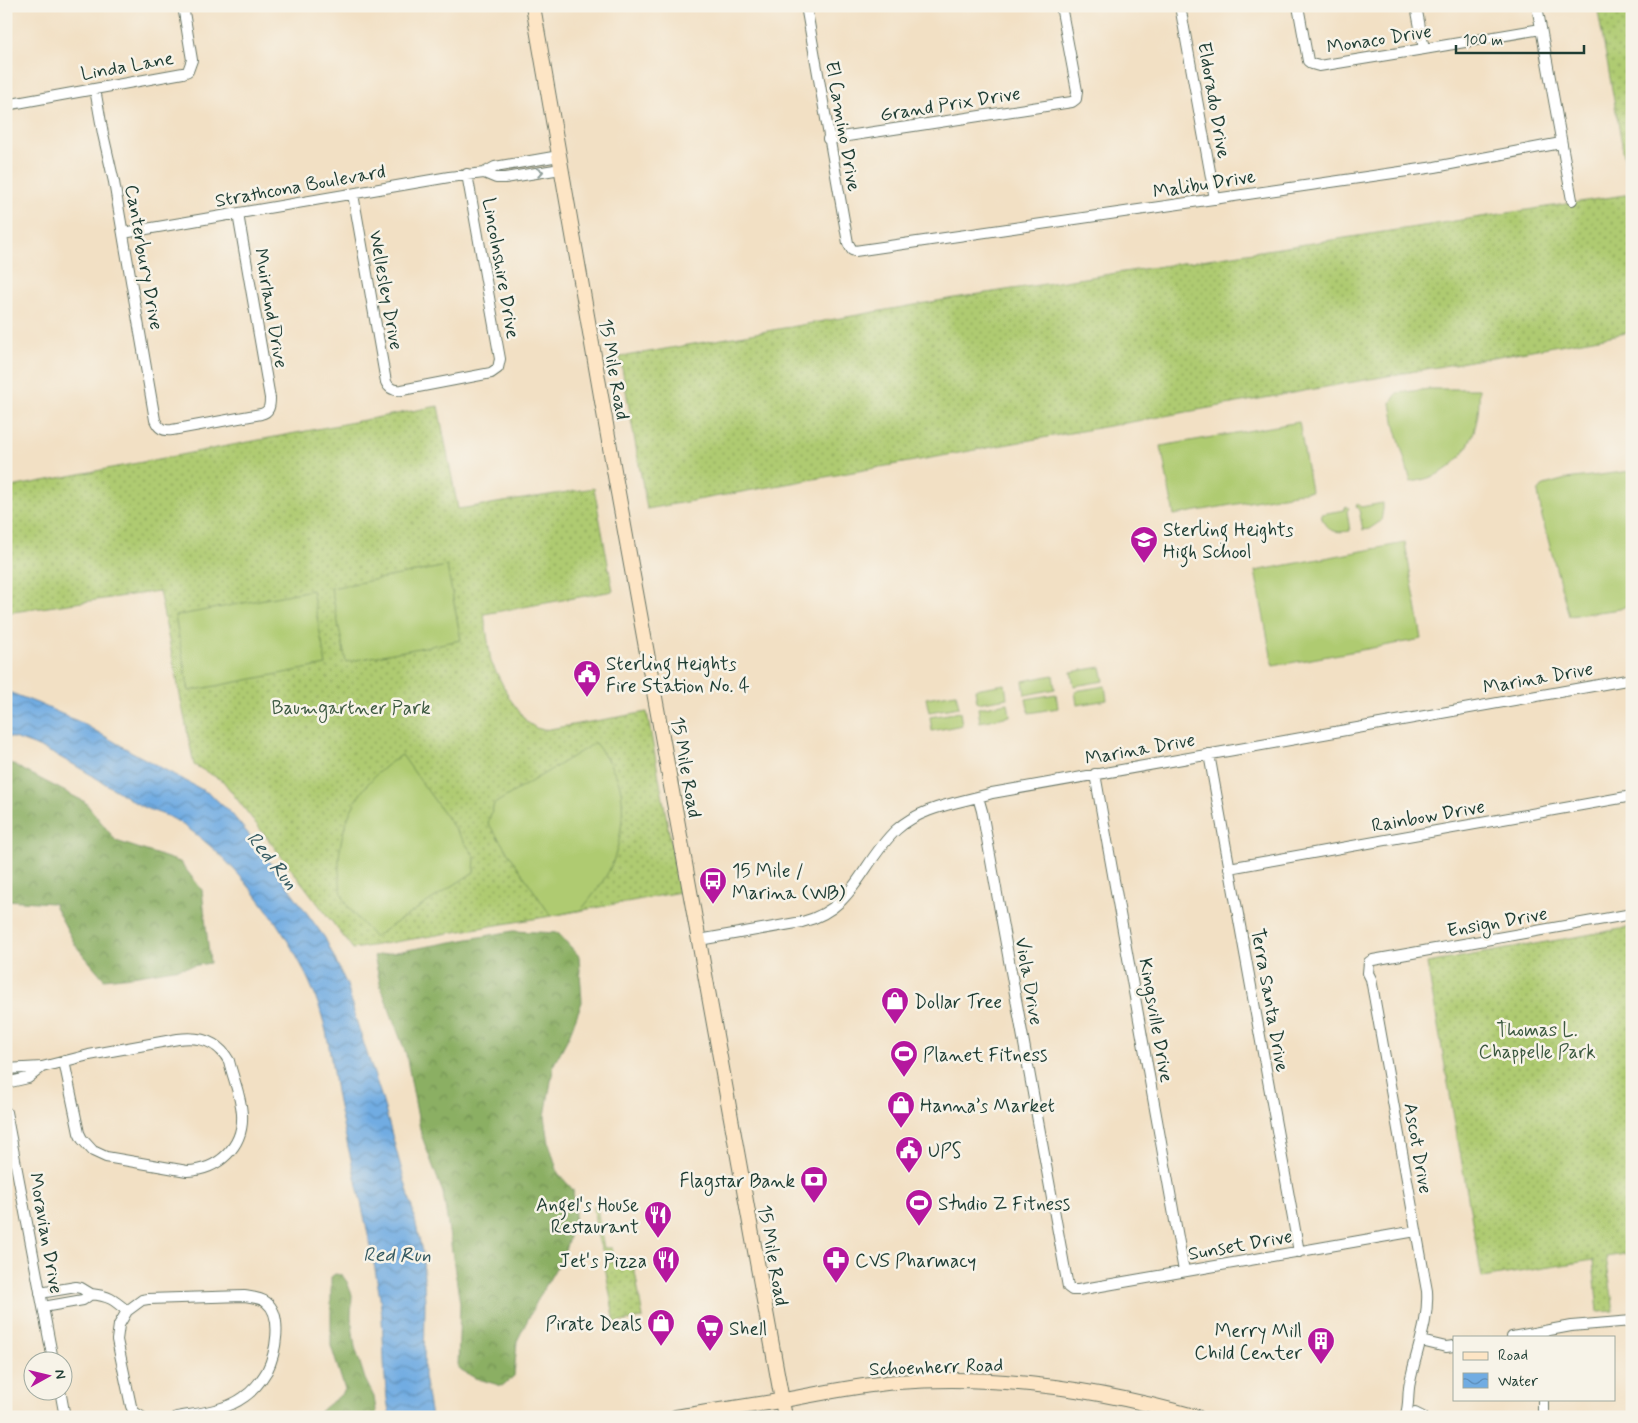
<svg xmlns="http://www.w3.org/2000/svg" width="1638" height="1423" viewBox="0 0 1638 1423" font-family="Mynerve,sans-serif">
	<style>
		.grass { fill: url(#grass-dots); stroke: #678452 }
		.forest { fill: url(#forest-crowns); stroke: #55764c }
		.pitch { fill: #afcb71; stroke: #678452 }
		.water { fill: url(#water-waves); stroke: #48748b }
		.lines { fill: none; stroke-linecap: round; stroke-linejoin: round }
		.minor-casing { stroke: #697666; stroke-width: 12 }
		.secondary-casing { stroke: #697666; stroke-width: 16 }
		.minor { stroke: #fff; stroke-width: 10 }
		.secondary { stroke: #fde5c5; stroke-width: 14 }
		.oneway { stroke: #8f9e9a }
		.labels { text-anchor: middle; stroke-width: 5; stroke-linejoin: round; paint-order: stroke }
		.street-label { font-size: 19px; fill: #1f3d34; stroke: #f7f3e8 }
		.poi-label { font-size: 19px; fill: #1f3d34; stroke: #f7f3e8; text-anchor: start }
		.park-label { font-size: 19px; fill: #3c5940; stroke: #f7f3e8 }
		.water-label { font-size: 20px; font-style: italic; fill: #345960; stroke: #f7f3e8 }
	</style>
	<defs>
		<pattern id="grass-dots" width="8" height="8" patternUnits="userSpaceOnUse" patternTransform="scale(1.25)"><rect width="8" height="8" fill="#afcb71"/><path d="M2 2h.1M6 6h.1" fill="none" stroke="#8ea65e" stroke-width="1.8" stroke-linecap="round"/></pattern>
		<pattern id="forest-crowns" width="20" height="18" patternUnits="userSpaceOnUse" patternTransform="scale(1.25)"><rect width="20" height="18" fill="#8baf63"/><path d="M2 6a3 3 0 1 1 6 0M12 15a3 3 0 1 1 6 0" fill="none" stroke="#719052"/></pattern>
		<pattern id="water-waves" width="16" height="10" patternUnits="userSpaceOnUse" patternTransform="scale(1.25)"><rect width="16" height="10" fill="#71ace2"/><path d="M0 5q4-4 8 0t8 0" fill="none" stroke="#5c8db8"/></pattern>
	</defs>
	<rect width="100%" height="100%" fill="#f7f3e8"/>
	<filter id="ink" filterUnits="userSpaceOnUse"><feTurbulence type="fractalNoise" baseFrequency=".02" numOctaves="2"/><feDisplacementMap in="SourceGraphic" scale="10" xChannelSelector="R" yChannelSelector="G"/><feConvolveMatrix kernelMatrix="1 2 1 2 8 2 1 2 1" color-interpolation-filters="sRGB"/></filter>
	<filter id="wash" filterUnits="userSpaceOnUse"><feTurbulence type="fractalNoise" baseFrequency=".0096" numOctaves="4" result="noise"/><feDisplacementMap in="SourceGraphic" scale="20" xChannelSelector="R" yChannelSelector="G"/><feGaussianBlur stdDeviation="1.12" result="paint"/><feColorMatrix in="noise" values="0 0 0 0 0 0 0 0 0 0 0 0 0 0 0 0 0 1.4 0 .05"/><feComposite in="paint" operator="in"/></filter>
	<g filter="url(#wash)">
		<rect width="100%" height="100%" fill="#f2e0c4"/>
		<path class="grass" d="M1597,6H1632V332L647,509L620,357L954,298L1631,194Z
			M438,406L458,509L594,488L613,591L484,614L491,662L510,699L527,722L536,728L544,730L647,712L680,892L551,916L353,949L223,781L194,765L159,591L6,613V488Z
			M1632,927V1253L1606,1257L1614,1311L1598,1312L1593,1260L1482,1278L1427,963Z
			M601,1201H604V1203L599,1204L597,1208L604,1248H612L613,1252C609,1253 608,1254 604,1252C598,1248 595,1219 594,1210V1207Z
			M624,1260L634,1266L643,1318L615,1323L605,1266L607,1263Z"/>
		<path class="forest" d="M6,761L85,802L116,841L180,862L202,890L210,963L132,976L104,979L76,946L53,903L6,900Z
			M513,931L558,933L579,956L582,1002L569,1036L554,1064L545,1116L549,1143L558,1173L573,1190L575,1216L564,1254L538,1299L517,1341L514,1376L502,1386L475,1378L458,1368L460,1303L443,1193L421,1134L406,1054L381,987L374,956Z
			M335,1274L342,1275L347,1282L352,1295L351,1317L355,1347L365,1379L374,1397L377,1417H316C325,1403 336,1402 345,1390L331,1346V1277Z"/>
		<path class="pitch" d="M1429,389H1479C1481,436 1462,475 1411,482L1395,426L1391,403L1397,393Z
			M1299,422L1311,491L1174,515L1161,446Z
			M1632,471V603L1620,609L1569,616L1542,517L1538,492L1544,485L1566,479Z
			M1383,503V509L1381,521L1369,529L1363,530L1359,510L1356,507L1357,504L1361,507Z
			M1346,506L1349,508L1347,511L1350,531C1335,533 1325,532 1321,514L1344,510Z
			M1405,543L1422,639L1273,666L1255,571Z
			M447,566L461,640L346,662L331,588Z
			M312,590L326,665L189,691L175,616Z
			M1101,667L1104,681L1074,686L1071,672Z
			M1053,675L1055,689L1025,695L1023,681Z
			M1005,684L1007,698L977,703L975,689Z
			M1105,686L1107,700L1077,705L1075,691Z
			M956,693L959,707L929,712L926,698Z
			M1056,694L1058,708L1029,713L1026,699Z
			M1008,703L1010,716L980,722L978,708Z
			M960,712L962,725L932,731L930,717Z
			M595,743C604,754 614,769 619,783C627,809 620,853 606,876C599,888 590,899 581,910L551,916L488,823L494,804Z
			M402,755L475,857L474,872L374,937C365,926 352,914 345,901C340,892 340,881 339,871C337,824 361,778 402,755Z"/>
		<path class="water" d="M6,691L37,703L82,723L132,752L210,794L231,813L259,847L325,938L347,985L356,1020L381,1095L413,1211L423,1256L425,1303L424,1376L431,1417H390C382,1378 385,1337 380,1298C370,1234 353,1171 339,1107C333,1079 331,1050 324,1023C306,952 239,859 177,821C166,814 153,812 141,806C130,800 120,792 109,786C77,766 43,745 6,736Z"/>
	</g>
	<g filter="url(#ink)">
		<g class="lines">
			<defs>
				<path id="minor" d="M806,6L848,243L852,250L855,251L1435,167L1561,143
					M1180,6L1215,199
					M1298,6L1308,61L1312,64L1319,66L1424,49L1541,29
					M1416,6L1424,49
					M1537,6L1572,200
					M95,89L103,134L114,182L155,420C159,429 163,431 172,430L261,414C269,412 270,407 270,398L238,214
					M6,105L183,73L188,71L192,60L183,6
					M828,139L1072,102L1076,99L1077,91L1061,6
					M484,173L496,178H505L561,169
					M353,194L386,382C389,389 394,391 402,390L491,373L498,368L500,359L467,174
					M123,233L449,177L484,173L495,167L559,156
					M1209,754L1299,1252
					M1095,774L1184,1271
					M978,797L982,811L1068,1287L1072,1290H1078L1416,1231
					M1229,868L1632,796
					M699,940L802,922C855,909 861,863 896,830C922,806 960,803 992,793L1632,679
					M42,1067L89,1055L178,1039C200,1036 218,1041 229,1061C233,1078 241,1096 242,1114C244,1147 218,1170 187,1171L106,1157L93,1151L82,1139L79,1133L64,1061
					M6,1069L42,1067L28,1078L6,1083
					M6,1112L53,1360
					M40,1293L76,1287L81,1288L91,1294L83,1300L43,1307
					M91,1294C109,1296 113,1299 127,1311
					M1512,1337L1571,1326L1632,1321
					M1421,1341L1446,1347L1454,1346
					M60,1390L65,1417
					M1543,1399V1417
					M142,1417L134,1412L131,1406L117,1340L119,1325L127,1311L142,1300L148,1299L244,1296C251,1297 261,1298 266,1302C284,1316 275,1355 267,1371C261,1381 253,1391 244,1397C225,1411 200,1413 177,1417
					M1405,1417C1410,1405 1407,1394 1410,1382C1416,1351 1429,1323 1427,1291L1371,979L1368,973L1369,962L1373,960L1632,914
					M1406,1417L1415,1413L1423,1417"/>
				<path id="secondary" d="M533,6L615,476L785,1417
					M676,1417C712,1411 749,1406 785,1400C822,1393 860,1385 897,1382C1000,1374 1099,1389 1197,1417"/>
			</defs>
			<use href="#minor" class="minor-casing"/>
			<use href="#secondary" class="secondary-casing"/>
			<use href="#minor" class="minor"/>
			<use href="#secondary" class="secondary"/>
		</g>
		<defs><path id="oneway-chevron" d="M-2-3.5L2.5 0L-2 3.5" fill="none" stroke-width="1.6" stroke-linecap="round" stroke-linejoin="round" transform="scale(1.25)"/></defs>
		<use class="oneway" href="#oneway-chevron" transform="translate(540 172) rotate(-10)"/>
	</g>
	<defs>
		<symbol id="school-pin" viewBox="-11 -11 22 30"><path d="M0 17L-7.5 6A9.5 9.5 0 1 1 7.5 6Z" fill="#b5179e" stroke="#f7f3e8"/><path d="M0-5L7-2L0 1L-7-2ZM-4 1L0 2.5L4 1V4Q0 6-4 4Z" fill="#fff"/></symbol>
		<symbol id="civic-pin" viewBox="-11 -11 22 30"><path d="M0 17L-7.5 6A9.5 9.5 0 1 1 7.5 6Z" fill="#b5179e" stroke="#f7f3e8"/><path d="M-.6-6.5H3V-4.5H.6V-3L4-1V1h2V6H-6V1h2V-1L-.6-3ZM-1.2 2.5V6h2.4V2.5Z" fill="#fff"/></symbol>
		<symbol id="bus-pin" viewBox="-11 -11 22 30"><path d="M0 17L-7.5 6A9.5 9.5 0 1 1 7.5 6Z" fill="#b5179e" stroke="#f7f3e8"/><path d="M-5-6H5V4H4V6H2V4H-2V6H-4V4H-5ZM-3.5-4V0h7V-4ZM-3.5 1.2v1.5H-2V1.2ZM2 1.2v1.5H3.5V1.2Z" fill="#fff"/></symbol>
		<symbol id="shop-pin" viewBox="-11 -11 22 30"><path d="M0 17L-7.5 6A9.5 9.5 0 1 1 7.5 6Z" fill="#b5179e" stroke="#f7f3e8"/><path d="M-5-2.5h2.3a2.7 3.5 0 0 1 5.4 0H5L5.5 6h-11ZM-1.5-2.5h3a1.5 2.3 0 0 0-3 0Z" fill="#fff"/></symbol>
		<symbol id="stadium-pin" viewBox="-11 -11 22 30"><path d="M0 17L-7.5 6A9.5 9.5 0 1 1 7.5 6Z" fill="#b5179e" stroke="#f7f3e8"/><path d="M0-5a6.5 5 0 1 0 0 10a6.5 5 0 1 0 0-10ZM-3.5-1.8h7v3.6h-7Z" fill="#fff"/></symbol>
		<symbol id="bank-pin" viewBox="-11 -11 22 30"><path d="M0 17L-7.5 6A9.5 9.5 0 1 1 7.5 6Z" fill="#b5179e" stroke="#f7f3e8"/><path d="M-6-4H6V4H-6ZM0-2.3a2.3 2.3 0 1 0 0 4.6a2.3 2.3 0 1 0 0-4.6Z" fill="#fff"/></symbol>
		<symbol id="restaurant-pin" viewBox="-11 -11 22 30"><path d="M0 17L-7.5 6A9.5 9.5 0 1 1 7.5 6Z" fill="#b5179e" stroke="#f7f3e8"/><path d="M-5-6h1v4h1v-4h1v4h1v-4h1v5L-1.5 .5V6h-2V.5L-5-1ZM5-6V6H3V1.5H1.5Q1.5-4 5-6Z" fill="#fff"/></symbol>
		<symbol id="pharmacy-pin" viewBox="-11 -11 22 30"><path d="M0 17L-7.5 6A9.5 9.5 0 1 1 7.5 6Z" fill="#b5179e" stroke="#f7f3e8"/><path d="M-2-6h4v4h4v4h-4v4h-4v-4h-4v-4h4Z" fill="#fff"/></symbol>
		<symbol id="supermarket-pin" viewBox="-11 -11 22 30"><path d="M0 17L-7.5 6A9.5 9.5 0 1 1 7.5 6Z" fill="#b5179e" stroke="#f7f3e8"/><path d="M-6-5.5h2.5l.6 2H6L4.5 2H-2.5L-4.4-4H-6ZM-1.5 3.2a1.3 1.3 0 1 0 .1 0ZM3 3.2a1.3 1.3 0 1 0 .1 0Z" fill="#fff"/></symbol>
		<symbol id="building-pin" viewBox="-11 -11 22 30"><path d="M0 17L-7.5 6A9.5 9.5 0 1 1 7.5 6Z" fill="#b5179e" stroke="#f7f3e8"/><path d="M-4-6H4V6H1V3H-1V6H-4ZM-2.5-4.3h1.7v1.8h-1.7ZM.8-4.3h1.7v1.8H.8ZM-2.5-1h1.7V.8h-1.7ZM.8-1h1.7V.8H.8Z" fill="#fff"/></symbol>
	</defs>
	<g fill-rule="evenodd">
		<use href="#school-pin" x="1128" y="524" width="32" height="43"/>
		<use href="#civic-pin" x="571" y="658" width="32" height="43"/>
		<use href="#bus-pin" x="697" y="865" width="32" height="43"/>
		<use href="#shop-pin" x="879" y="985" width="32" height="43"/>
		<use href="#stadium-pin" x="888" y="1038" width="32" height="43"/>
		<use href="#shop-pin" x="885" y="1089" width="32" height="43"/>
		<use href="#civic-pin" x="893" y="1134" width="32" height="43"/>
		<use href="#bank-pin" x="798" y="1164" width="32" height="43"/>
		<use href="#stadium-pin" x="903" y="1187" width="32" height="43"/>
		<use href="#restaurant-pin" x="642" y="1199" width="32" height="43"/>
		<use href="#restaurant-pin" x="650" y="1244" width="32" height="43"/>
		<use href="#pharmacy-pin" x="820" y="1244" width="32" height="43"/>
		<use href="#shop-pin" x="645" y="1307" width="32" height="43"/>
		<use href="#supermarket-pin" x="694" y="1312" width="32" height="43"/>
		<use href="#building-pin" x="1305" y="1325" width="32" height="43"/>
	</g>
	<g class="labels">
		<g class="street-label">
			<text transform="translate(1379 38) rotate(-9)" y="7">Monaco Drive</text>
			<text transform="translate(127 65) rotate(-10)" y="7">Linda Lane</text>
			<text transform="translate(1215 100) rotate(80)" y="7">Eldorado Drive</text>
			<text transform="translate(950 103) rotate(-9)" y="7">Grand Prix Drive</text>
			<text transform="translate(844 126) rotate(80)" y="7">El Camino Drive</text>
			<text transform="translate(1204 183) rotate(-9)" y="7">Malibu Drive</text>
			<text transform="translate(300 185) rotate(-10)" y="7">Strathcona Boulevard</text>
			<text transform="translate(145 257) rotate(80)" y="7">Canterbury Drive</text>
			<text transform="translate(502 268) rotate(80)" y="7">Lincolnshire Drive</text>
			<text transform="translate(387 290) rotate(80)" y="7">Wellesley Drive</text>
			<text transform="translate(272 308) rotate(80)" y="7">Muirland Drive</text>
			<text transform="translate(615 369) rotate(80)" y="7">15 Mile Road</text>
			<text transform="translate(1538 677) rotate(-10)" y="7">Marina Drive</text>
			<text transform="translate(1140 748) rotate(-10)" y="7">Marina Drive</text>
			<text transform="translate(687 767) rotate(80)" y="7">15 Mile Road</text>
			<text transform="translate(1428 815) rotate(-10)" y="7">Rainbow Drive</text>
			<text transform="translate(1497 921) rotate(-10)" y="7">Ensign Drive</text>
			<text transform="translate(1030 981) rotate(80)" y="7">Viola Drive</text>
			<text transform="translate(1271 1000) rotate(80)" y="7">Terra Santa Drive</text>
			<text transform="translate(1157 1020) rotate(80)" y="7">Kingsville Drive</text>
			<text transform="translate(1419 1148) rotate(80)" y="7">Ascot Drive</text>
			<text transform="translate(47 1233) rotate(80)" y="7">Moravian Drive</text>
			<text transform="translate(1240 1244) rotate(-10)" y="7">Sunset Drive</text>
			<text transform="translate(774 1255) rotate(80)" y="7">15 Mile Road</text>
			<text transform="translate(936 1366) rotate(-2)" y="7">Schoenherr Road</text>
		</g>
		<g class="poi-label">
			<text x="1163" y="536">Sterling Heights<tspan x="1163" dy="22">High School</tspan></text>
			<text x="606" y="670">Sterling Heights<tspan x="606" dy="22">Fire Station No. 4</tspan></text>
			<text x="732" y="877">15 Mile /<tspan x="732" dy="22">Marina (WB)</tspan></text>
			<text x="914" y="1008">Dollar Tree</text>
			<text x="923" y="1061">Planet Fitness</text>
			<text x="920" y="1112">Hanna’s Market</text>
			<text x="928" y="1157">UPS</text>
			<text x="795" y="1187" text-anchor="end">Flagstar Bank</text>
			<text x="938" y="1210">Studio Z Fitness</text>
			<text x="639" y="1211" text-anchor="end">Angel's House<tspan x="639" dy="22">Restaurant</tspan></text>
			<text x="647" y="1267" text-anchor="end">Jet's Pizza</text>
			<text x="855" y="1267">CVS Pharmacy</text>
			<text x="642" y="1330" text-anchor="end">Pirate Deals</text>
			<text x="729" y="1335">Shell</text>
			<text x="1302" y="1337" text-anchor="end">Merry Mill<tspan x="1302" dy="22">Child Center</tspan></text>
		</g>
		<g class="park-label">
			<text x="351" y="714">Baumgartner Park</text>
			<text x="1537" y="1036">Thomas L.<tspan x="1537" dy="22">Chappelle Park</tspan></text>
		</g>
		<g class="water-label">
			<text transform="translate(273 860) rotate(51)" y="7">Red Run</text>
			<text x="397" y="1261">Red Run</text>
		</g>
	</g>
	<rect width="1638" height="1423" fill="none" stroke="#f7f3e8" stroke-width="25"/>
	<rect x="1453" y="1336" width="162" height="65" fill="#f7f3e8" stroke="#a1aaa0"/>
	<rect x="1463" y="1352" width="25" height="8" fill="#fde5c5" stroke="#a1aaa0"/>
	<text x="1498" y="1360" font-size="15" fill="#1f3d34">Road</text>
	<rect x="1463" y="1373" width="25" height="15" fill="url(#water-waves)" stroke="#a1aaa0"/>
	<text x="1498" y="1386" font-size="15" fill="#1f3d34">Water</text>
	<g transform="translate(48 1376) rotate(82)"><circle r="24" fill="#f7f3e8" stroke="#a1aaa0"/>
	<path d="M0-4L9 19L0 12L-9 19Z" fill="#b5179e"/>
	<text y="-8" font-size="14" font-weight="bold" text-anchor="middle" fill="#1f3d34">N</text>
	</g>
	<path d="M1456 45v8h128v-8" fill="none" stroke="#1f3d34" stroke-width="2.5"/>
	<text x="1463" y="45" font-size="15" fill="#1f3d34" stroke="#f7f3e8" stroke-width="4" paint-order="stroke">100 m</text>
</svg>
